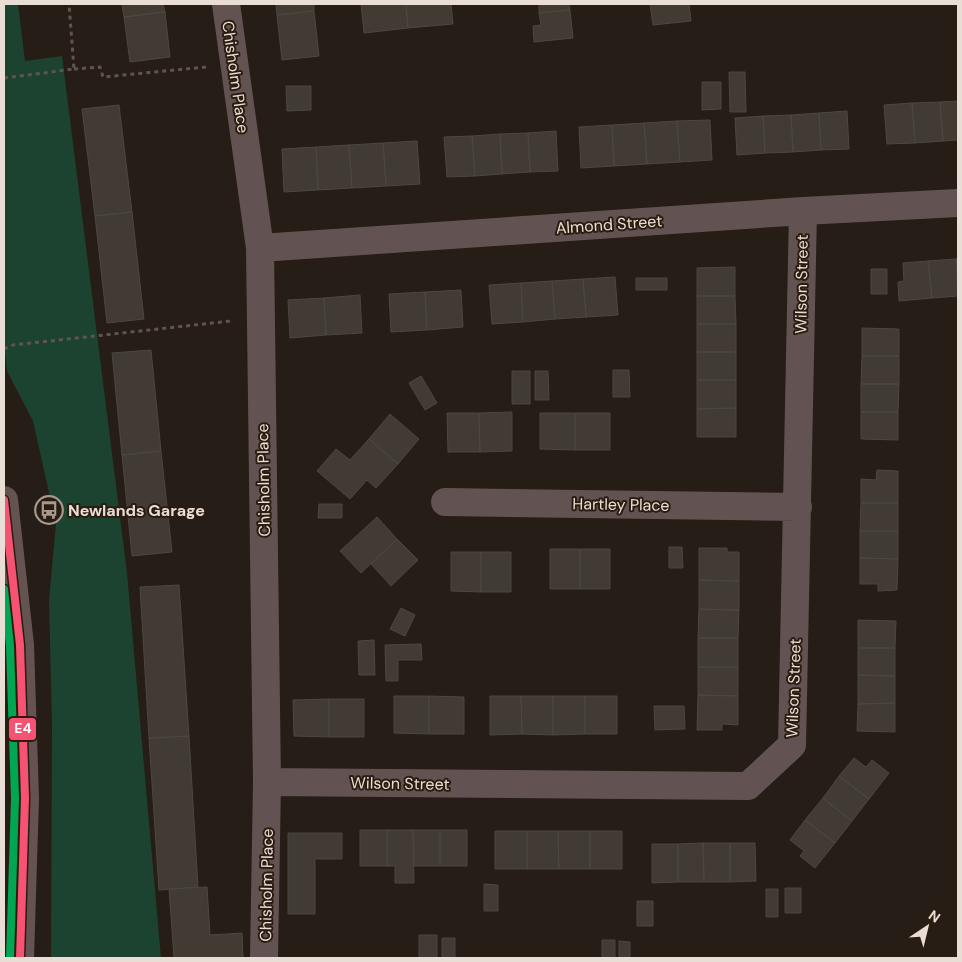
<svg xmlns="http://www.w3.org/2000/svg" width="962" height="962" viewBox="0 0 962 962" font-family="'DM Sans',sans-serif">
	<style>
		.green { fill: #1c432f }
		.building { fill: #413b34; stroke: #4c4740 }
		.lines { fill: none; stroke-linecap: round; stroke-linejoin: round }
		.path { stroke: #605452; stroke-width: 3; stroke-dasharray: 4 4; stroke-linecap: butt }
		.minor { stroke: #625352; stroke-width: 28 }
		.major { stroke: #655352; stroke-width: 28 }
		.bus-1-casing { stroke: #2b1c10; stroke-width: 11 }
		.bus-2-casing { stroke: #2b1c10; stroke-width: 11 }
		.bus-1 { stroke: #f65372; stroke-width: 8 }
		.bus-2 { stroke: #00a651; stroke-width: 8 }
		.labels { text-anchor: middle; stroke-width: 4; stroke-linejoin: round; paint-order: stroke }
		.street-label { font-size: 16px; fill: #e9ded6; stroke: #2b1c10 }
		.poi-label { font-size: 16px; font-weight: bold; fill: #e9ded6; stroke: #2b1c10; text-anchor: start }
		.line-badge { stroke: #2b1c10; stroke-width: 2 }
		.badge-label { font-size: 14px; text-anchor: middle; font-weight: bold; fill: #fff }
	</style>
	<rect width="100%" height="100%" fill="#251d16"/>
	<path class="green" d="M4,4H18L25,61L62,56L127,573L161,958H51L52,726L49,599L56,524L33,421L7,371L4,345Z"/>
	<path class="building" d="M122,4H163L165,12L124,17Z
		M276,4H314V11L277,15Z
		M361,4H406L408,28L364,33Z
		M406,4H451L453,24L408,28Z
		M539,4H569L570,10L539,13Z
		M650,4H689L691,21L653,25Z
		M570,10L573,38L534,42L533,26L541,25L539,13Z
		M314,11L319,56L282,60L277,15Z
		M165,12L170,57L130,62L124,17Z
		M729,72H745L746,112H730Z
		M702,82H721V109L702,110Z
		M286,86H311V110L287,111Z
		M958,101V140L943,141L940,102Z
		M940,102L943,141L915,143L912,103Z
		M912,103L915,143L887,144L884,105Z
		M119,105L132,212L95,216L82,109Z
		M847,111L849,149L821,150L819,113Z
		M819,113L821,150L793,152L791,115Z
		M791,115L793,152L765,153L763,116Z
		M763,116L765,153L737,155L735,118Z
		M710,120L712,160L680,162L677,121Z
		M677,121L680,162L647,164L644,123Z
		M644,123L647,164L614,166L612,125Z
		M612,125L614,166L581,168L579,127Z
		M556,131L558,171L530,172L528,133Z
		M528,133L530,172L502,174L500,134Z
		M500,134L502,174L475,176L472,136Z
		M472,136L475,176L447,177L444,137Z
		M417,141L420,184L386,186L383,143Z
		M383,143L386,186L352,188L349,145Z
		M349,145L352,188L318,190L316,147Z
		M316,147L318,190L284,192L282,149Z
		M132,212L144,319L107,323L95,216Z
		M958,258V285L956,259Z
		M956,259L958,296L932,298L928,261Z
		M928,261L932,298L899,301L898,282L904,281L903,263Z
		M735,267V296H697V268Z
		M871,269H887V294H871Z
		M615,277L618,315L586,317L583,279Z
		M636,278H667V290H636Z
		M583,279L586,317L555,319L552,281Z
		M552,281L555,319L523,322L521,283Z
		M521,283L523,322L492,324L489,285Z
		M461,290L463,327L427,330L425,292Z
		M425,292L427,330L391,332L389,294Z
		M360,295L362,333L326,335L324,298Z
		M697,296H735L736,324H697Z
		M324,298L326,335L290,338L288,300Z
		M697,324H736V352H697Z
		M862,328L899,329V356H862Z
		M151,350L161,451L122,455L112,353Z
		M697,352H736V380H697Z
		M862,356H899V384H861Z
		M613,370H629L630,397H613Z
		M512,371H530V404H512Z
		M535,371H548L549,400H535Z
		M421,376L437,403L425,410L409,383Z
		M697,380H736V408L697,409Z
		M861,384H899L898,412H861Z
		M736,408V437H697V409Z
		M512,412V451L480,452L479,413Z
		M861,412H898V440L861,439Z
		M447,413H479L480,452H448Z
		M540,413H575V450L540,449Z
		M575,413H610V450H575Z
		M390,414L419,439L398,464L369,439Z
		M369,439L398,464L376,488L367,480L350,499L317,471L336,449L350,460Z
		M161,451L172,552L132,556L122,455Z
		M877,470L898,471V503H861V479L876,480Z
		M861,503H898V531H860Z
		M319,504H342V518H318Z
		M377,517L397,539L361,573L340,551Z
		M860,531H898V559L860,558Z
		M397,539L418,560L391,586L371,564Z
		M669,547H682L683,568H669Z
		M699,548H727V552H739V581L699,580Z
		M550,549H580V589H550Z
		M580,549H610V589H580Z
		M451,552H481V592L451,591Z
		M481,552H511V592H481Z
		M860,558L898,559L897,590L878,591V584H860Z
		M699,580L739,581V610L699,609Z
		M179,585L189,736L149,738L140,587Z
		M401,608L415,615L405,636L390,629Z
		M699,609L739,610L738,638H698Z
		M858,620L896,621L895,648H858Z
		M698,638H738V667H698Z
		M374,640L375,675H359L358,641Z
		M421,644L422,660H398V681H386L385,645Z
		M858,648H895V676L858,675Z
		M698,667H738V696L698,695Z
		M858,675L895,676V703L858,704Z
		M698,695L738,696V725L722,724V730H697Z
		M394,696H429V734L394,733Z
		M429,696L464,697V734H429Z
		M490,696H521L522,734L490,735Z
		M521,696H553V735L522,734Z
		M553,696H585V734L553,735Z
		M585,696H617V734H585Z
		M329,699H364V737H329Z
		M329,699V737L294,736L293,700Z
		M895,703V732L857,731L858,704Z
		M654,706H684L685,729L655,730Z
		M189,736L198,887L159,890L149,738Z
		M854,758L866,767L872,760L889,773L869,799L839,776Z
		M839,776L869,799L852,821L823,798Z
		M823,798L852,821L835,843L805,820Z
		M805,820L835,843L815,868L800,856L804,851L790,840Z
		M360,830H387V866H360Z
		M387,830H413L414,883H395V866H387Z
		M413,830H440V866H414Z
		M440,830H467V866H440Z
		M495,831H527V869H495Z
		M527,831H558L559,869H527Z
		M558,831H590V869H559Z
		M590,831H622V869H590Z
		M288,833H342V859H315V914H288Z
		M703,843H730V882H704Z
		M703,843L704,882H678V844Z
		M730,843H755L756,881L730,882Z
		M652,844H678V882L652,883Z
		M484,884L498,885V911H484Z
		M207,887L210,935L242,933L243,958H174L169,889Z
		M785,888H801V913H785Z
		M766,889H778V917H766Z
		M637,901H653V926H637Z
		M419,935H437V958H419Z
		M442,938H455V958H442Z
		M602,940H615V958H602Z
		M619,941L630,942V958H619Z"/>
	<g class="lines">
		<path class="path" d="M74,69L100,67L103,77L206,67
			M4,78L74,69L69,4
			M4,349L13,345L231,321"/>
		<path class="minor" d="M226,4L260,248L267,782L264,958
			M260,248L803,211L958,203
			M445,502L798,507
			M267,782L748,786L792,745L803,211"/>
		<path class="major" d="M4,500L20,645L25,798L20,958"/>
		<defs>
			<path id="bus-1" d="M4,500L20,645L25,798L20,958"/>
			<path id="bus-2" d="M4,589L10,646L15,798L10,958"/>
		</defs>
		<use href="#bus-1" class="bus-1-casing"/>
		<use href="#bus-2" class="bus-2-casing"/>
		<use href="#bus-1" class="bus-1"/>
		<use href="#bus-2" class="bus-2"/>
	</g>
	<defs>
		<symbol id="bus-ring" viewBox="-11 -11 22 22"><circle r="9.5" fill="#2b1c10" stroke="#a49a93" stroke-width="1.5"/><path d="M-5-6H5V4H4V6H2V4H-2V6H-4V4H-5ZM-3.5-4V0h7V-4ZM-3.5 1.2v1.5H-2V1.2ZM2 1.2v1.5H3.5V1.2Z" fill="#a49a93"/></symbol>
	</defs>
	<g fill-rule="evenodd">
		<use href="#bus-ring" x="33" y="494" width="32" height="32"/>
	</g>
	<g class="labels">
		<g class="street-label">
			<text transform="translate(236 77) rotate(82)" y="6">Chisholm Place</text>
			<text transform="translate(609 224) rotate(-4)" y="6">Almond Street</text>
			<text transform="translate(801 284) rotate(-89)" y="6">Wilson Street</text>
			<text transform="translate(263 480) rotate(-91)" y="6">Chisholm Place</text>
			<text transform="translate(621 504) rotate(1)" y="6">Hartley Place</text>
			<text transform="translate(793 688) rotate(-88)" y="6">Wilson Street</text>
			<text transform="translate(400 783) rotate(1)" y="6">Wilson Street</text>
			<text transform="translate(266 885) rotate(-89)" y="6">Chisholm Place</text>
		</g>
		<g class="poi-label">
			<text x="68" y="516">Newlands Garage</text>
		</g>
	</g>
	<rect class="line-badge" x="8" y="717" width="29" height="24" rx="5" fill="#f65372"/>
	<g class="badge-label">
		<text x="23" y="733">E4</text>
	</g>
	<rect width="962" height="962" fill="none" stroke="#e9ded6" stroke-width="10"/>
	<g transform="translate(927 927) rotate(35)" stroke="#2b1c10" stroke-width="4" paint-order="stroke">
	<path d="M0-4L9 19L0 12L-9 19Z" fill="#e9ded6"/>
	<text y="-8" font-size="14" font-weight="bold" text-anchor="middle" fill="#e9ded6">N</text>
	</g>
</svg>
